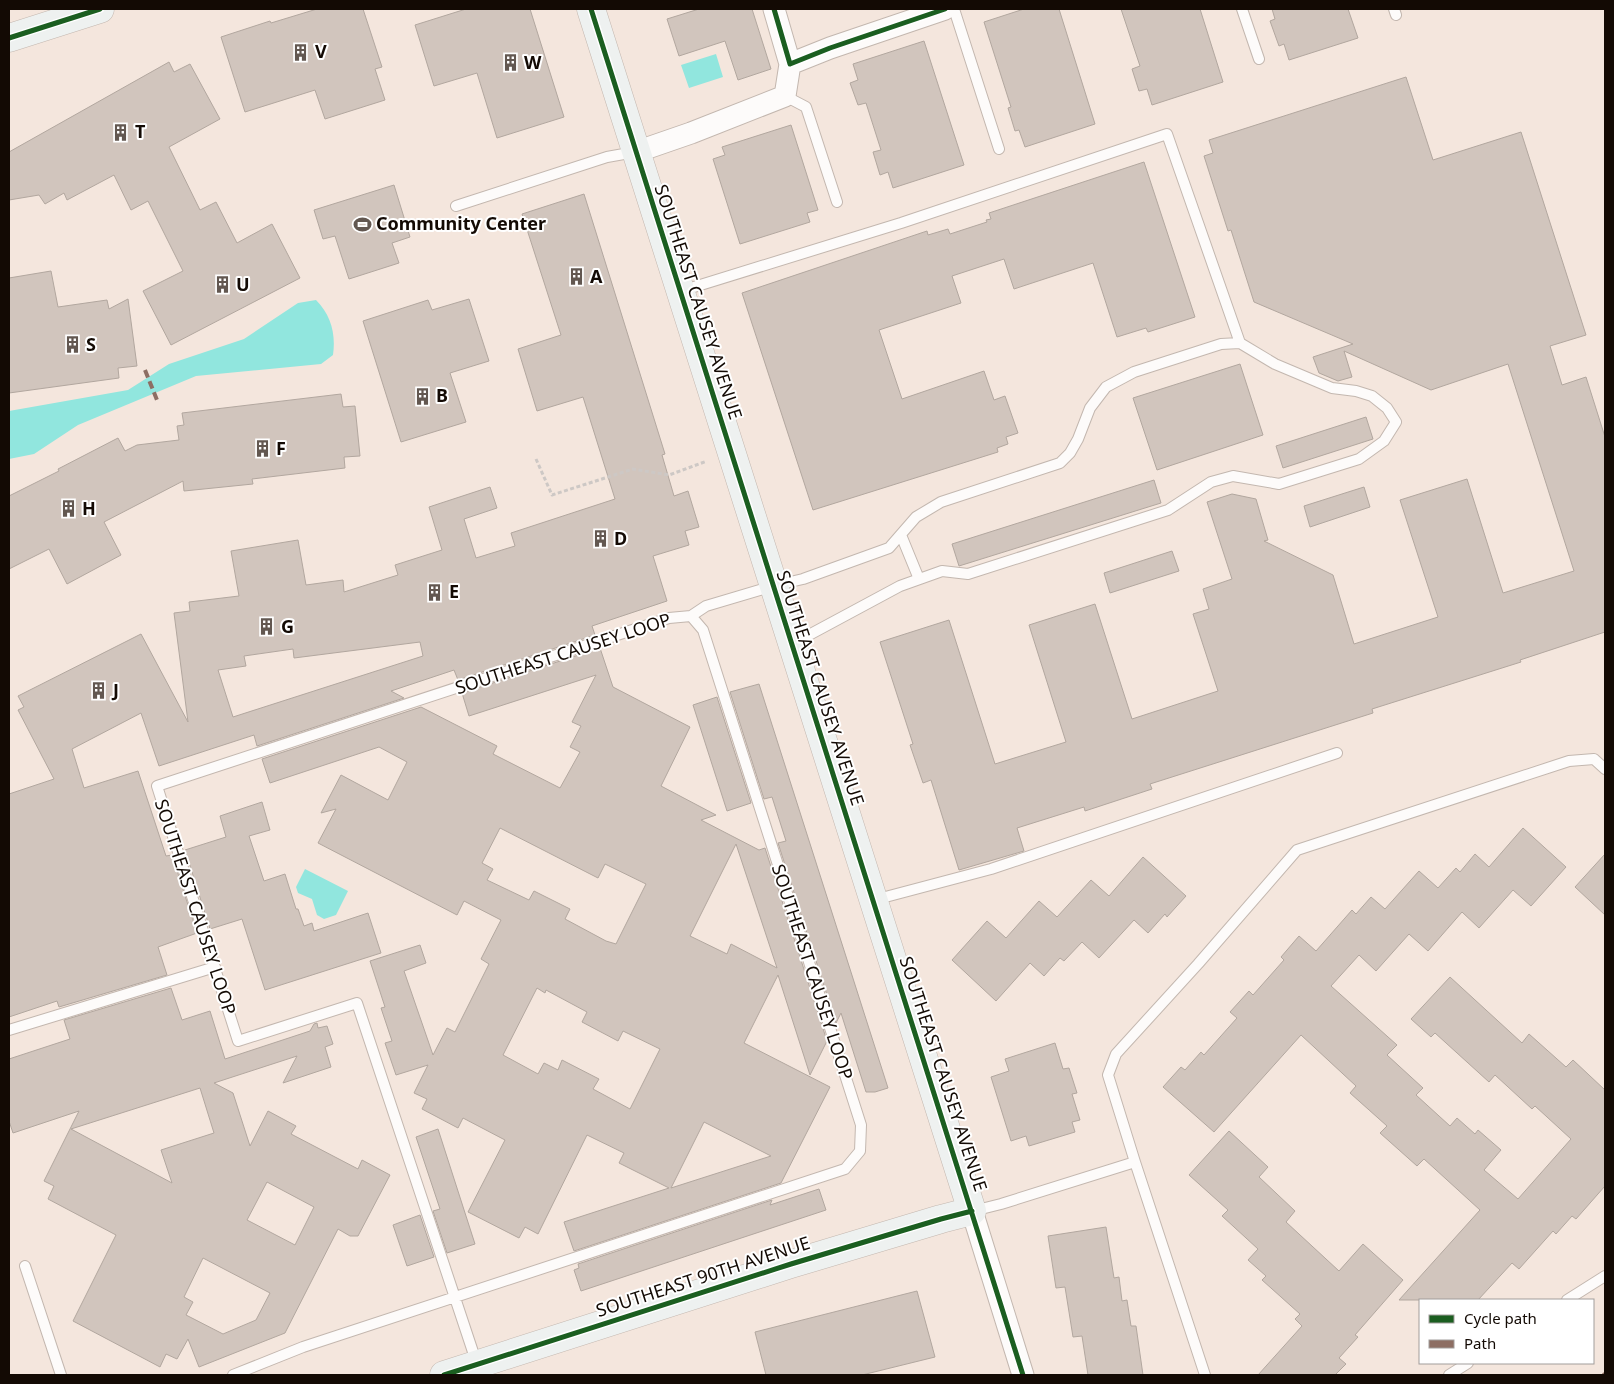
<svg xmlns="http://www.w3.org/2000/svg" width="1614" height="1384" viewBox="0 0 1614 1384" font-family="'Noto Sans',sans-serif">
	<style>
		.water { fill: #91e6de }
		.building { fill: #d1c5bd; stroke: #b2a79f; fill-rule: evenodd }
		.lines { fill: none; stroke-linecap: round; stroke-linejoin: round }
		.lane-casing { stroke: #c3b7af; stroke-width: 12 }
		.street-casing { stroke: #c3b7af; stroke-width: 23 }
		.secondary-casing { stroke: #c3b7af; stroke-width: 29 }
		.path { stroke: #cdc8c5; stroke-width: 3; stroke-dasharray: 4 2.5; stroke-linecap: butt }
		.lane { stroke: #fdfbfa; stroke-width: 10 }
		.street { stroke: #fdfbfa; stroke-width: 21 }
		.secondary { stroke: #eef1f0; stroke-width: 28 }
		.quiet { stroke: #8d6e63; stroke-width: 4; stroke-dasharray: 8 4; stroke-linecap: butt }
		.cycleway-casing { stroke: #fff; stroke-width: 8 }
		.cycleway { stroke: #1b5e20; stroke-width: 5 }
		.labels { text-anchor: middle; stroke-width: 4; stroke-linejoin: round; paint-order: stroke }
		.poi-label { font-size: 18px; font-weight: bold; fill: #130a04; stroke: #fff; text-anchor: start }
		.street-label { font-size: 18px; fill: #130a04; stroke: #fff }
	</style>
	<rect width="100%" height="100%" fill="#f4e6dd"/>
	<path class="water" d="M716,54L723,77L689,88L681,65Z
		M316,300C331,315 336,334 333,355L321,364L196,376L78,425L34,454L9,459V411L128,390L169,364L244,339L298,303Z
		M305,869L348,891L336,915L324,919L317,915L312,899L298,893L296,887Z"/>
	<path class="building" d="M317,9H363L382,67L375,69L385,100L325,119L315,90L245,112L221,37L270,21L271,23Z
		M466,9H530L564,117L497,138L477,73L434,86L415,25Z
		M699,9H752L771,69L738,80L725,41L679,56L667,19Z
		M1024,9H1059L1095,124L1025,147L1019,130L1015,131L1008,108L1011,107L984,22Z
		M1121,9H1200L1223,82L1152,105L1147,89L1139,91L1132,69L1140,66Z
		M1272,9H1348L1358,38L1289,60L1284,44L1279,46L1270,21L1275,19Z
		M924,41L964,165L893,188L888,172L880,175L873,152L881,150L866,103L858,105L850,83L858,80L853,64Z
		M169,62L174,72L190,64L220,119L169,147L200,210L216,202L237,243L272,224L300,278L171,345L143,291L183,271L148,201L131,210L114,175L67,200L64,193L45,204L39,195L9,200V152Z
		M1406,77L1433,160L1521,132L1586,335L1550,346L1562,385L1586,377L1605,437V632L1520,660L1521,662L1372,709L1373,713L1150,784L1152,789L1085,811L1084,807L1017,828L1024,851L959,870L931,780L923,783L910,745L913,744L880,642L949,620L995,764L1066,742L1029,625L1095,604L1132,719L1218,691L1193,614L1209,609L1203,589L1232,579L1207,502L1232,494L1256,499L1268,540L1264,541L1333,575L1354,644L1438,617L1400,500L1467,479L1503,593L1574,571L1508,364L1431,390L1344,351L1352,377L1338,381L1319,373L1313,357L1353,344L1254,302L1231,230L1228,231L1204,156L1213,153L1209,140Z
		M791,125L818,210L807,213L810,222L740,244L713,159L725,155L722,147Z
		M1144,162L1195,317L1148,332L1146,328L1117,337L1093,263L1014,289L1004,259L952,276L961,303L879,330L902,399L984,371L994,400L1005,396L1018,433L1006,437L1008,444L997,448L998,452L813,510L742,293L927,231L928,235L948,229L950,234L987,222L986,220L991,219L989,213Z
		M394,185L410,237L392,243L399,263L349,279L335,236L323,239L314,210Z
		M584,194L665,454L662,455L674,496L688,491L699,527L685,531L689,545L653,556L667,601L592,626L595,635L458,680L454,670L391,691L404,698L257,746L254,735L159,766L141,713L72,749L84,788L138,771L166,856L172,855L197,933L158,947L167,975L59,1007L57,1001L9,1017V794L54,779L18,710L24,707L18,696L141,634L188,722L174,613L190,611L189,602L239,596L231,551L298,540L306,585L343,580L344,592L398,575L395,565L442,550L429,507L490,487L497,508L464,519L476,558L515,546L511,533L615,499L583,397L537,411L518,349L561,335L522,214ZM420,642L423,656L233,717L218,670L246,666L244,656L293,649L294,658Z
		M51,271L58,307L107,300L109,309L128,299L137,366L118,368L119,378L9,393V278Z
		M469,299L489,361L450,373L466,422L401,442L363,321L428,300L432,310Z
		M1240,364L1263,435L1157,470L1133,398Z
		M341,394L343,407L355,406L360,456L344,457L345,468L252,479L253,484L184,491L183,481L104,522L121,555L67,584L49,549L9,569V496L59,471L58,469L118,438L125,451L137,445L179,440L177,426L184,425L182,413Z
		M1366,417L1373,439L1283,468L1276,446Z
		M1154,480L1161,503L959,566L952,544Z
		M1364,487L1370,507L1310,527L1304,506Z
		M1172,551L1179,571L1110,593L1104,573Z
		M600,648L613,687L690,727L661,786L716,815L701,820L759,850L765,848L827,1041L810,1075L778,975L744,1043L830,1087L781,1183L574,1251L564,1222L669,1188L619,1163L624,1153L587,1135L538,1234L525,1227L519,1238L468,1212L505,1140L463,1118L458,1128L422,1109L427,1099L414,1093L428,1065L396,1075L385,1043L392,1041L381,1008L385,1007L370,961L420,945L426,963L404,971L433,1055L447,1028L455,1032L489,964L481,959L501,920L464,901L457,915L318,843L336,809L321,813L341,775L388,800L407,762L379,747L270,783L262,759L421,707L497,746L493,754L560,788L580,752L570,747L581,726L572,722L596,675L469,716L462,693ZM500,828L598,878L605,864L646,884L616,944L606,941L565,919L570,909L534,891L529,900L487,880L493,869L482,863ZM736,844L777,968L731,944L727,954L690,936ZM537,988L545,993L546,990L587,1012L582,1022L618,1041L623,1031L660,1049L630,1109L593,1089L599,1079L562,1060L558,1070L544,1063L538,1074L503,1055ZM704,1122L771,1156L671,1188Z
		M759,684L888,1088L875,1092H866L841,1013L836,1023L778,843L786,841L772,797L764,799L730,692Z
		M717,697L751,803L727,811L693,705Z
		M262,802L270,830L249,836L264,881L285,874L296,909H298L304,926L312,923L314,931L368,913L381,953L265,990L242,919L210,929L185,850L226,837L220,816Z
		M1523,828L1566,867L1531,906L1513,890L1479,928L1462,912L1428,951L1409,934L1376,971L1359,955L1331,986L1397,1045L1387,1055L1423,1088L1416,1095L1450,1126L1457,1118L1475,1134L1478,1130L1501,1150L1484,1170L1518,1199L1571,1139L1535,1106L1532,1109L1495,1075L1489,1082L1435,1033L1431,1037L1411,1019L1450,977L1522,1043L1529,1034L1566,1067L1573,1060L1605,1090V1186L1576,1219L1572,1216L1556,1234L1553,1231L1519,1269L1512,1263L1478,1300H1399L1480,1210L1424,1159L1417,1166L1380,1133L1387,1126L1350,1093L1356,1086L1301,1035L1214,1132L1163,1087L1181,1067L1185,1070L1201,1052L1204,1055L1237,1018L1230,1012L1249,991L1253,995L1284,960L1281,957L1299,936L1316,951L1352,910L1356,914L1371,897L1385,909L1419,871L1438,888L1456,868L1460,872L1475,854L1489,867Z
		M1605,854V915L1575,887Z
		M1143,857L1186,896L1167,917L1165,914L1148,933L1134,920L1099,958L1082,942L1064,961L1060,958L1044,976L1030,963L996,1001L952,960L987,921L1006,938L1039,901L1057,917L1091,880L1109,896Z
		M171,988L182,1020L210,1011L225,1059L310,1031L314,1024L317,1023L318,1028L327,1026L333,1044L325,1047L331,1067L283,1083L297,1056L214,1083L233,1093L250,1146L268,1111L296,1126L291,1134L358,1169L362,1160L390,1175L358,1236H350L338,1229L285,1333L199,1367L188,1339L177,1359L166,1354L160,1367L73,1321L116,1235L48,1199L54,1186L44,1181L79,1111L13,1133L9,1121V1059L70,1039L64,1020ZM200,1088L214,1133L161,1150L172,1183L71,1129ZM267,1182L314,1207L295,1245L247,1220ZM203,1258L270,1293L256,1320L223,1334L186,1315L193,1302L184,1297Z
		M1055,1043L1063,1069L1069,1068L1077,1093L1072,1094L1080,1120L1072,1122L1075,1132L1029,1146L1026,1136L1011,1141L991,1077L1009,1071L1005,1059Z
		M438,1129L475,1244L447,1253L433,1211L440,1209L416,1137Z
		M1229,1131L1268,1167L1259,1177L1295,1211L1286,1222L1339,1271L1363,1244L1403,1280L1355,1335L1358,1337L1339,1358L1346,1364L1335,1375H1258L1302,1326L1295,1319L1300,1314L1262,1280L1266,1276L1248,1260L1258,1249L1222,1216L1228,1210L1189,1175Z
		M819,1189L826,1210L581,1291L574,1270L579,1268L578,1264L772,1200L770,1205Z
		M420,1215L434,1257L407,1266L393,1225Z
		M1106,1227L1114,1278L1119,1277L1122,1301L1127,1300L1131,1326H1136L1143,1375H1088L1082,1336L1073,1337L1065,1287L1056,1288L1048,1236Z
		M917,1291L935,1357L862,1375H766L755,1332Z"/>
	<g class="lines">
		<defs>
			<path id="lane" d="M954,9L999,149
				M1242,9L1259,59
				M1394,9L1396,15
				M785,96L806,107L837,202
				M456,206L607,157L635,152
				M681,291L901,223L1167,134L1240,343
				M901,535L919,579
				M691,616L706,606L773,586L803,579L889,548L916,517L941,502L1060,463L1070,453L1078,439L1090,408L1106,387L1134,372L1221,344L1240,343L1275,364L1332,388L1356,391L1372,396L1387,408L1396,422L1384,441L1359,459L1279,484L1233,476L1211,482L1168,510L968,574L942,571L900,586L794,643
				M874,900L991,869L1337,753
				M9,1030L215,967
				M973,1211L1001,1204L1135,1162
				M25,1266L61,1375
				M1567,1300L1605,1276
				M233,1375L303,1347L845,1169L860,1151L861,1125L703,630L691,616L669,618L157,786L238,1041L357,1003L477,1364
				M1205,1375L1135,1162L1108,1075L1116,1054L1198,964L1297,850L1569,761L1594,759L1605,769
				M1449,1375L1468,1363"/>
			<path id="street" d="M774,9L790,64L830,48L945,9
				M636,152L691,133L785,96L790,64
				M972,1211L1023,1375"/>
			<path id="secondary" d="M9,38L100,9
				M444,1375L791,1264L941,1219L972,1211L591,9"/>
		</defs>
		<use href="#lane" class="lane-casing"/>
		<use href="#street" class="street-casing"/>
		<use href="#secondary" class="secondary-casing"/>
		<path class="path" d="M536,459L552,495L633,469L669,475L707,461"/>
		<use href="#lane" class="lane"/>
		<use href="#street" class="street"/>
		<use href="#secondary" class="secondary"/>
		<path class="quiet" d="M145,370L157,400
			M1603,1375L1605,1374"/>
		<defs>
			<path id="cycleway" d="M591,9L1023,1375
				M774,9L790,64L830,48L945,9
				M9,38L100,9
				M444,1375L791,1264L941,1219L972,1211"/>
		</defs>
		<use href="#cycleway" class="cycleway-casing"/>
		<use href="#cycleway" class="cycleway"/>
	</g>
	<defs>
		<symbol id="building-bare" viewBox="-9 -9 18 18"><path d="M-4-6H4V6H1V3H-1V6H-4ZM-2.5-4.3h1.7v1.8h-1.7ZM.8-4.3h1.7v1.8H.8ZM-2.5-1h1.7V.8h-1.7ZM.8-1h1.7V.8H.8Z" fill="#625750" stroke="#fff" stroke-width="2.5" paint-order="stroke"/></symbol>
		<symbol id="stadium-bare" viewBox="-9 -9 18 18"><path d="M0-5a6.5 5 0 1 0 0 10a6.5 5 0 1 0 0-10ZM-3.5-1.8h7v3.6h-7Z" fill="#625750" stroke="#fff" stroke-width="2.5" paint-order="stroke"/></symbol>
	</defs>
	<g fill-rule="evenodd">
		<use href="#building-bare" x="288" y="40" width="25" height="25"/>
		<use href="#building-bare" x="498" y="50" width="25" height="25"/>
		<use href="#building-bare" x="108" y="120" width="25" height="25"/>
		<use href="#stadium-bare" x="350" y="212" width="25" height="25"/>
		<use href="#building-bare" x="564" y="264" width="25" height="25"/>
		<use href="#building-bare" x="210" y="272" width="25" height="25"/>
		<use href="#building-bare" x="60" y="332" width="25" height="25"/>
		<use href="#building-bare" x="410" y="384" width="25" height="25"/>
		<use href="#building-bare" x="250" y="436" width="25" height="25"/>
		<use href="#building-bare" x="56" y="496" width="25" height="25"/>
		<use href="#building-bare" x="588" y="526" width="25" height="25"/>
		<use href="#building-bare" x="422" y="580" width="25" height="25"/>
		<use href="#building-bare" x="254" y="614" width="25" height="25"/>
		<use href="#building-bare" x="86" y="678" width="25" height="25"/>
	</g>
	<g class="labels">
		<g class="poi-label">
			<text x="315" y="58">V</text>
			<text x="524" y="69">W</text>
			<text x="135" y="138">T</text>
			<text x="376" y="230">Community Center</text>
			<text x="590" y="283">A</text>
			<text x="236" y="291">U</text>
			<text x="86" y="351">S</text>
			<text x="436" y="402">B</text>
			<text x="276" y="455">F</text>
			<text x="82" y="515">H</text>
			<text x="614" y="545">D</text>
			<text x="449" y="598">E</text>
			<text x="281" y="633">G</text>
			<text x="113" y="697">J</text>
		</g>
		<g class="street-label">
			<text transform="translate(698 302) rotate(72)" y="6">SOUTHEAST CAUSEY AVENUE</text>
			<text transform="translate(563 654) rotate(-18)" y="6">SOUTHEAST CAUSEY LOOP</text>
			<text transform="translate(820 688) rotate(72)" y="6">SOUTHEAST CAUSEY AVENUE</text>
			<text transform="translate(195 907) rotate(72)" y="6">SOUTHEAST CAUSEY LOOP</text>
			<text transform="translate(812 972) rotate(72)" y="6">SOUTHEAST CAUSEY LOOP</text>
			<text transform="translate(943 1074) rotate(72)" y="6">SOUTHEAST CAUSEY AVENUE</text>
			<text transform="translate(703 1277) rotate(-18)" y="6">SOUTHEAST 90TH AVENUE</text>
		</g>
	</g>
	<rect width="1614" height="1384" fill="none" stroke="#130a04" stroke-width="20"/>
	<rect x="1419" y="1299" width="175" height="65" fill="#ffffff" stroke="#a19d9b"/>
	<rect x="1429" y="1315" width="25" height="8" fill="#1b5e20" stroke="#a19d9b"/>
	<text x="1464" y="1324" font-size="15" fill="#130a04">Cycle path</text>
	<rect x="1429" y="1340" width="25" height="8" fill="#8d6e63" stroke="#a19d9b"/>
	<text x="1464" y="1349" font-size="15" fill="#130a04">Path</text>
</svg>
